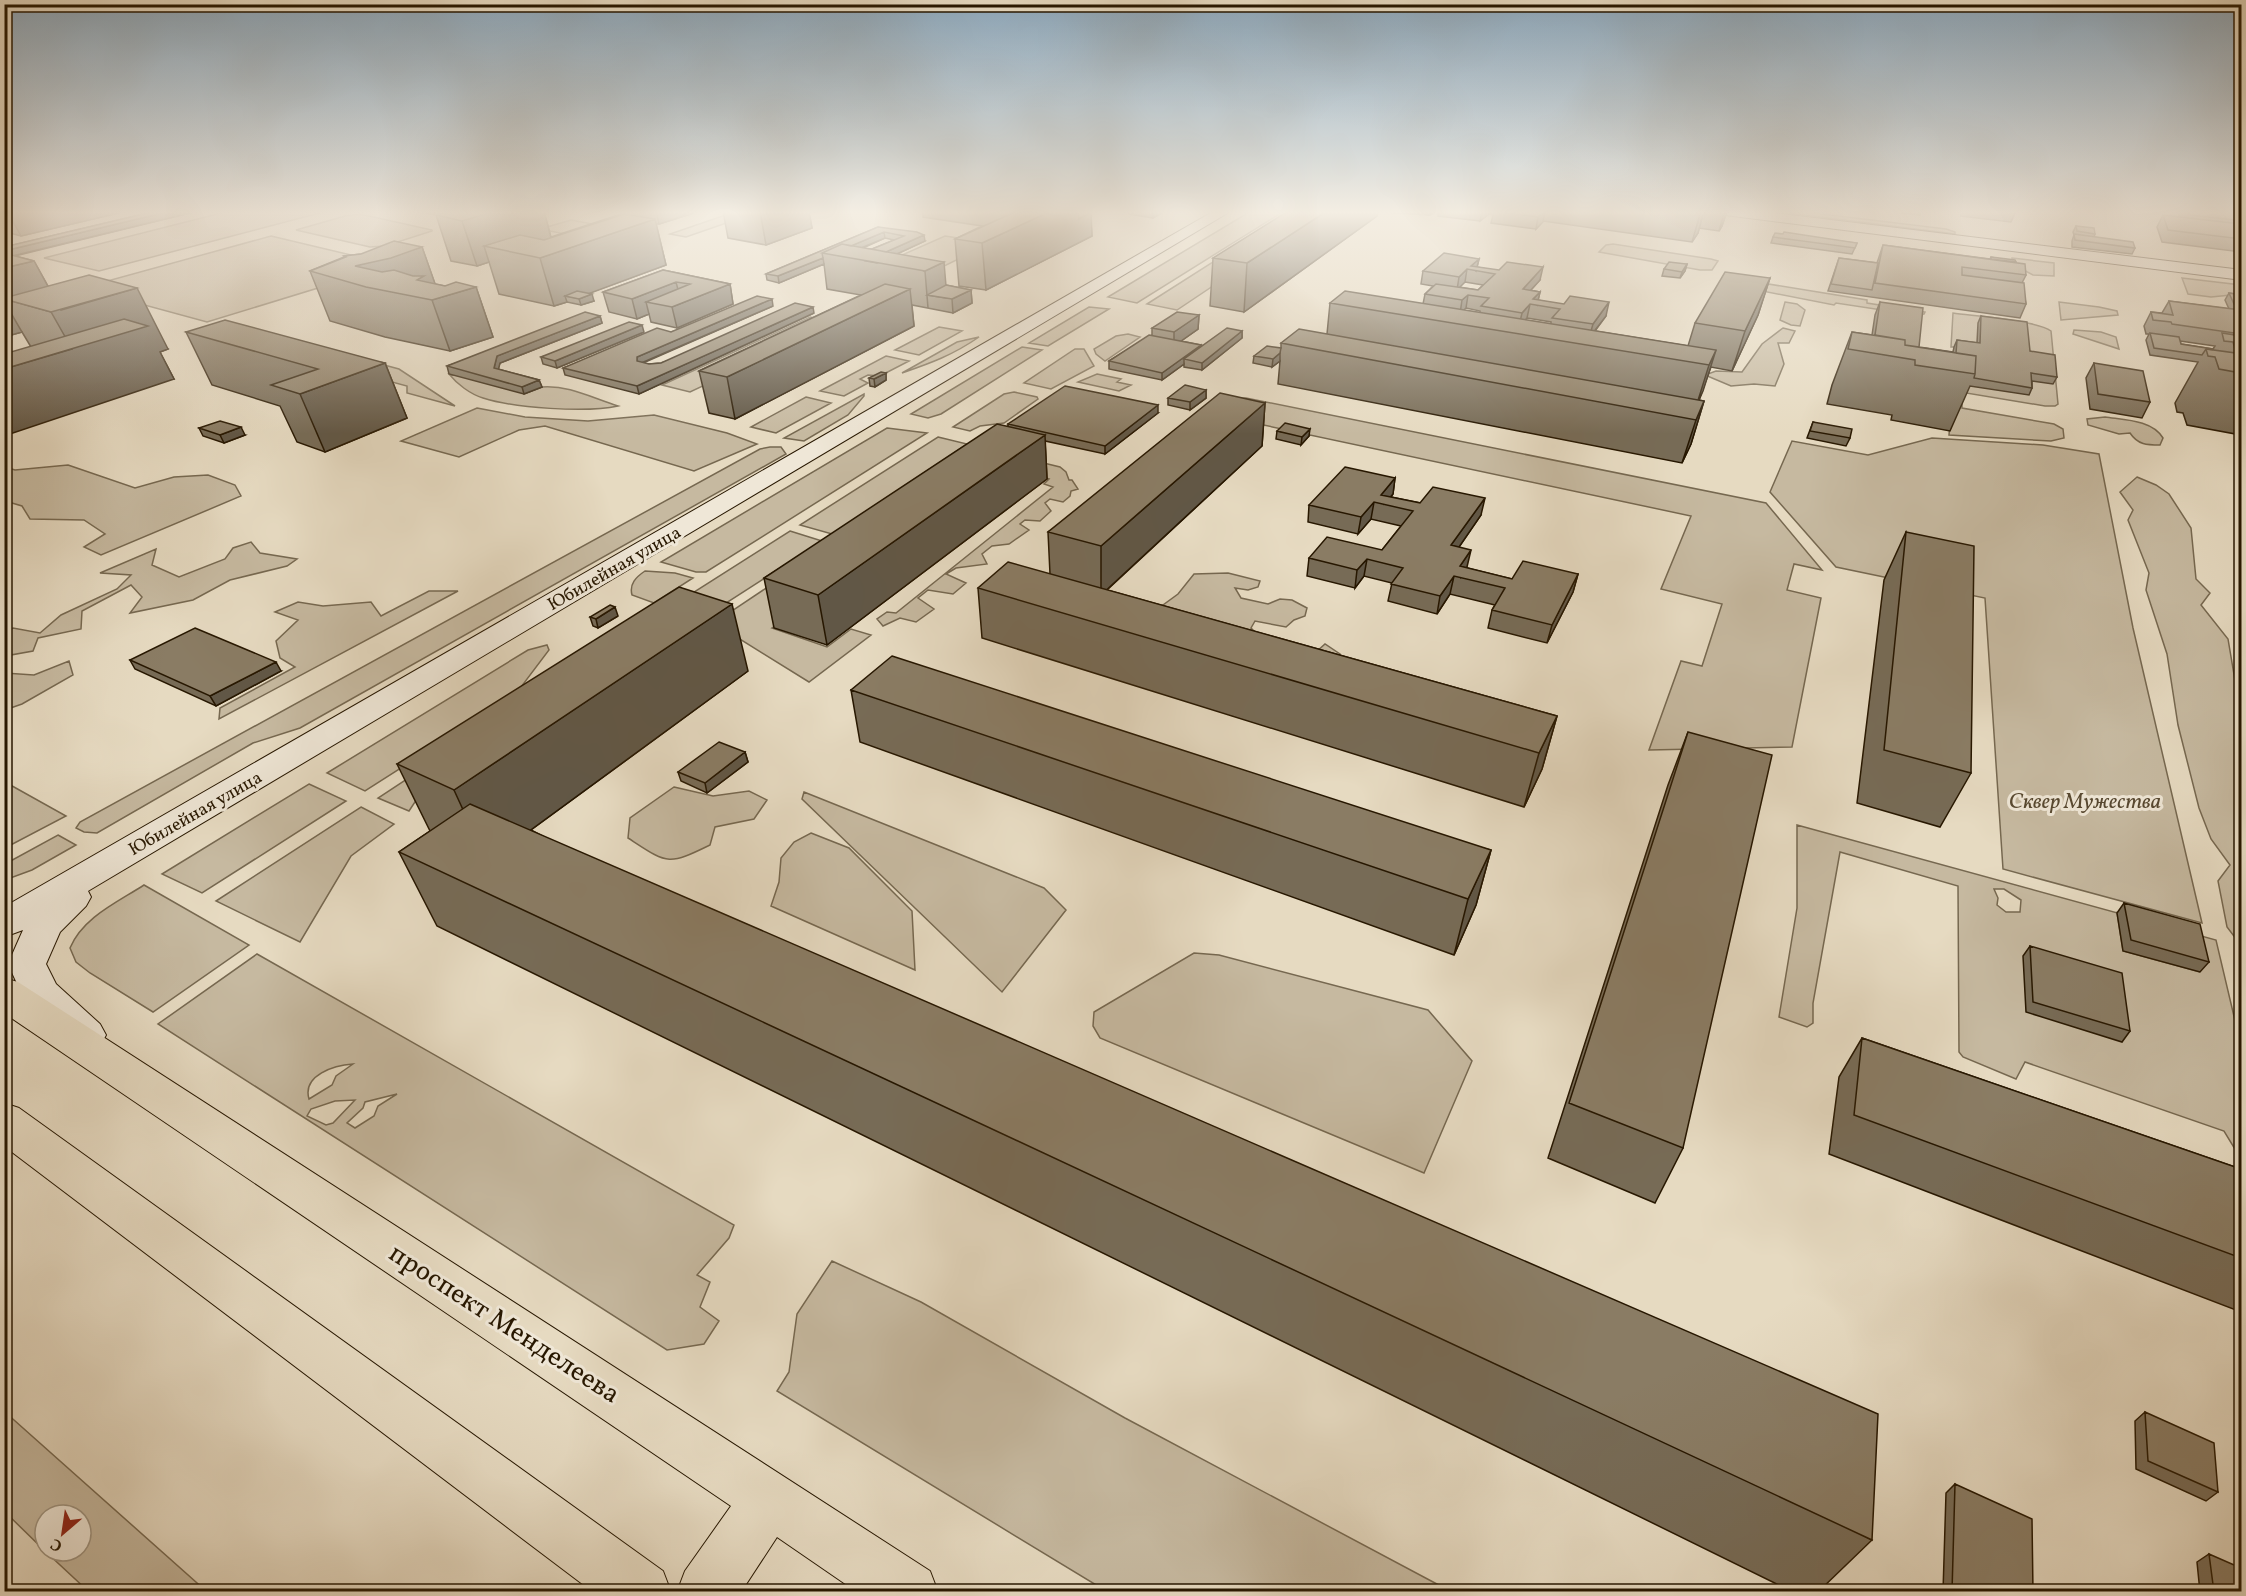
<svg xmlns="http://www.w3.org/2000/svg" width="2246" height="1596" viewBox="0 0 2246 1596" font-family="Vollkorn,serif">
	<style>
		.green { fill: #c6b9a0; stroke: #766850; stroke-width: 1.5; fill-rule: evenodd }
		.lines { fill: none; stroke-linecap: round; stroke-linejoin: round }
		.secondary-casing { stroke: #271700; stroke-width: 2 }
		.primary-casing { stroke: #271700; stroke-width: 2 }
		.secondary { fill: #efe7d7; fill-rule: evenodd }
		.primary { fill: #e6dac1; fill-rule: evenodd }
		.wall { fill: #776b56; stroke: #271700; stroke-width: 1.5; fill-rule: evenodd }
		.shaded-wall { fill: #615746; stroke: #271700; stroke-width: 1.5 }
		.building { fill: #8a7c64; stroke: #271700; stroke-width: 1.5 }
		.labels { text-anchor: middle; stroke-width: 6; stroke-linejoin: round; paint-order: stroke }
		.far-street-label { font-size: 18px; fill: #271700; stroke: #efe7d7 }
		.park-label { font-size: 22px; font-style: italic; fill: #574830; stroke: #efe7d7 }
		.near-street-label { font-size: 27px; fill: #271700; stroke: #efe7d7 }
	</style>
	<rect width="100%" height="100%" fill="#e6dac1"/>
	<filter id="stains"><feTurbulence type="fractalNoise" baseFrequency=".00333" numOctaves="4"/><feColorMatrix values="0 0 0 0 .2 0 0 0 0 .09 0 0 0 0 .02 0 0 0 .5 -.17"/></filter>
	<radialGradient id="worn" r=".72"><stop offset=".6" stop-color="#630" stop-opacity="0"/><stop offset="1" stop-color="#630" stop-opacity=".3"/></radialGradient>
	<path class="green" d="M229,211H327L99,271L44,258Z
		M737,211H761L686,237L670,234Z
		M1251,211H1284L1137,303L1108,297Z
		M1293,211H1325L1177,310L1147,304Z
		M1772,211L1813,213L1797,211L1946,229L1955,232V234Z
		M360,214L432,230V231L385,246L370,247L296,230L345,216Z
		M571,220L620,229L590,239L540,229Z
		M271,236L393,265L207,322L82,288Z
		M945,236L991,243L932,272L884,263Z
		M1613,244L1711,259L1718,261L1712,270H1700L1599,252L1606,245Z
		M2012,258L2054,263V276L2033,275L2012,264Z
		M2182,278L2241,285V294L2211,297L2188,294Z
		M1750,281L1867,300V303L1925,312L1924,314L1915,315L1836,303L1834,305L1747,288Z
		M1785,302L1797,304L1805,310L1800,326L1791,325L1780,320Z
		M2059,302L2099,307L2117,311L2118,315L2061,320Z
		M1089,307L1109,309L1048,346L1029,343Z
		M1953,313C1974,316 2036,320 2051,331L2058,404L2055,406H2045L1948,390L1951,382L1954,347H1951Z
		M810,317L837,323L690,392L662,385Z
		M939,327L962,331L919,355L895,350Z
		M1783,328L1795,331L1789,343H1778L1784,364L1775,386L1754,384L1731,386L1705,375L1716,371L1742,372L1762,344Z
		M254,330L399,369L455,406L407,393V386L229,338Z
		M2074,330L2101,332L2116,337L2119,349L2073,334Z
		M1128,334L1140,337L1105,361L1096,354L1094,349L1116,336Z
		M979,337C953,355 931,363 902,373L957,342Z
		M1022,347L1042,350L941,414L928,418L911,414Z
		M1075,349H1084L1094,366L1051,389L1024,383Z
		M886,356L909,361L880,376L868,375L860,379L868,383L844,396L820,391Z
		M449,374L542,387C569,385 592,398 618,406C586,413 514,408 483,398C470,394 457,384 449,374Z
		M1097,374L1121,379L1117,382L1131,385L1119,391L1078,382Z
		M1014,392L1037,397L1038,399L1004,423L980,426L970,431L953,427L1004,394Z
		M864,394V396L848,415L804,441L784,438Z
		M806,397L831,403L776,433L751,427Z
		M1246,398L1766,503L1822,570L1794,564L1787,590L1821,598L1792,747L1649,750L1681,661L1702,666L1722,604L1661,589L1691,516L1221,416L1232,399Z
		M1962,405V408L2054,424L2063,429L2064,438L2051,441L1949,435L1951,411Z
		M477,408L525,417L588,421L654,415L727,433L757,444L694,471L545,426L519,430L459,457L401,441Z
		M2105,417C2125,420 2152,420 2163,438L2160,445C2147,445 2138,445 2130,433L2119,434L2088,425L2087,419Z
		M887,428L927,433L706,572H696L661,562Z
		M938,437L967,444L832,534L800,525Z
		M1932,438L2043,445L2099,454L2133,628L2202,923L2003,869L1985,598L1836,567L1770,492L1792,441L1868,455Z
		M770,447H781L786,454L300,728L253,743L97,833L84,832L76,828L80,822L760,449Z
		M978,447L1060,467L1066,472L1069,480H1072L1078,489L1071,491L1070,496L1063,502L1050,499L1045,503L1051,511L1040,521L1025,520L1020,524L1029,530L1009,544L992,546L982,554L987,564L956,568L946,574L966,583L953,594L928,590L918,598L934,609L916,622L900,618L883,626L877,619L887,612L896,613L1053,487L1044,484L1049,479L1000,467Z
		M68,465L135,488L174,477L208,475L235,485L241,496L101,555L84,547L105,534L84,520L30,519L22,506L5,501V467L15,470Z
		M2137,477L2156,485L2169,494L2191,528L2196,579L2210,593L2201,605L2228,639L2241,716V952L2240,944L2227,927L2218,881L2230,865L2211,839L2199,808L2178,725L2167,654L2146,590L2149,573L2128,520L2133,510L2120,492Z
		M896,501L940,510L772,628L827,647L851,629L871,635L809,682L714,623Z
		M790,531L822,541L703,618L672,606Z
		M251,542L260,553L297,559L287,566L230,580L193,600L130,613L142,597L131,585L82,611L81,629L38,638L33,651L5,656V632L13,628L40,633L61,615L117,589L131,575L100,573L156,549L152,565L179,577L225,559L233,548Z
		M645,571L675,573L693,578L654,603L632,595C629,584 636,577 645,571Z
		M1228,573L1260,581L1258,587L1248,590L1235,588L1241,598L1268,604L1280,599L1292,600L1307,608L1305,616L1294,620L1286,627L1255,621L1251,628L1263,640L1315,653L1325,644L1340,654L1336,663L1148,616L1178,594L1194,574Z
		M429,591H458L219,719L220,708L295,667L280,658L276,641L298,620L275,612L298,602L323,606L371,602L381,616Z
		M547,645L549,650L515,695L365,791L327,773L528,650Z
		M69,661L73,675L22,704L5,710V673L34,675Z
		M448,752L409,811L378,798Z
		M5,782L66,816L5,848Z
		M309,784L346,801L202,893L162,874Z
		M674,787L713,796L749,791L767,800L754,819L715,827L710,845C667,866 668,864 628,838L630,818Z
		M804,792L1044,888L1066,910L1002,992L802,799Z
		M361,807L394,824L351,856L300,942L216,901Z
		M1797,825L2216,940L2241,1046V1159L2224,1131L2025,1062L2016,1079L1963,1057L1959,1052L1958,886L1840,852L1813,1003V1023L1807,1027L1779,1017L1797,908ZM1994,889H2004L2021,900L2020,912H2006L1997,905L1998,898ZM2117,913L2200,972L2123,951Z
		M811,833L849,848L912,911L915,970L771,906L779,882L781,858L794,842Z
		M58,835L76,845L32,870L5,880V864Z
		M144,885L249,945L153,1012L90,973L76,962L70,948C83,917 118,902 144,885Z
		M1194,953L1219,955L1428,1010L1472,1061L1424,1173L1100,1038L1093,1026L1094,1012Z
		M257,954L734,1225L729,1238L697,1275L710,1282L700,1307L719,1321L704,1344L667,1350L158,1024ZM353,1064L336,1076L332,1085L309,1099C302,1075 335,1065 353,1064ZM397,1094L378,1106L374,1116L355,1128L347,1123L363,1108L365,1102ZM355,1100L333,1123L326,1125L307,1116L311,1109L335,1101Z
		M832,1261L921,1302L1125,1418L1450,1591H1106L777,1391L789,1372L797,1314Z
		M5,1412L206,1591H88L45,1551H81V1515H45V1551L5,1512Z"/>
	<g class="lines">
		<defs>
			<path id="secondary" d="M1214,211H1231L88,891L91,897L86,906L60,932L46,964L56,984L100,1024L106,1035L100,1046L86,1051L72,1046L27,1005L8,964L23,930L4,937V907Z
				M1718,211H1757L2242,270V280L1725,215Z"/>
			<path id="primary" d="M4,978L18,982L930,1571L938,1592H857L777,1537L741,1592H677L685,1571L731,1506L4,1013Z
				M4,1103L19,1108L663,1571L671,1592H593L4,1146Z"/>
		</defs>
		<use href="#secondary" class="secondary-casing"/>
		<use href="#primary" class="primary-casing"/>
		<use href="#secondary" class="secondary"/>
		<use href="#primary" class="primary"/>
	</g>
	<path class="wall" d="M4,211H127L21,236L6,232L4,229Z
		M156,211H198L15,256L34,261L48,286L168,349L160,352L174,379L31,347L22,332L4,337V247Z
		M415,211H544L551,237L621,214L620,211H700L659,224H656L666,265L589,293L594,301L581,305L567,302L554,306L499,294L489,262L477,266L451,261L436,215H437Z
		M723,211H815L809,212L812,228L766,245L728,238Z
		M923,211H1090L1092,236L986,290L959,286L955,239L982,226L923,217Z
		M1129,211H1172L1169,212L1165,211L1153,218L1129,214Z
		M1381,211H1435L1430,215L1380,212Z
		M1438,211H1727L1722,226L1719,231L1699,228L1698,233L1692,242L1543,221L1536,229L1491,223L1493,215L1489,214L1480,221L1438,216Z
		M1885,211H1921L1920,215Z
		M1962,211H2016L2011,222L1961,216Z
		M2177,211H2231L2236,220L2235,223L2241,224V252L2162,242L2157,227L2163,215L2180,217Z
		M1377,216L1244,312L1210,306L1213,258Z
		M2076,226L2095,234L2094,237L2135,248L2132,254L2072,247V241L2074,235L2073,232Z
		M878,227L925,241L897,254L946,285L971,290L972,303L953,313L912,305L914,326L735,419L709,413L699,371L861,295L827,289L824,264L779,283L767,280L766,274ZM885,238L894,240L872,249L863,248Z
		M1783,234L1857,243L1852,254L1771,243L1773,237Z
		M1883,245L1990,259L1991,257L2016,262L2026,275L2022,283L2026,304L2020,318L1828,291L1839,258L1877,263Z
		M422,247L435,284L445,286L476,287L493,337L450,351L385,337L330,321L310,271L344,257V256Z
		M1479,259L1477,267L1540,280L1531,290L1540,292L1538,300L1606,316L1595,331L1688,346L1695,323L1770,278L1758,315L1732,371L1711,367L1699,400L1704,401L1691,444L1682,463L1278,384L1280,361L1272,367L1253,363L1254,356L1281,348V343L1327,334L1330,303L1423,304L1425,294L1433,286L1421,284L1423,271ZM1465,282L1483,285L1478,290L1459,287ZM1466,308L1480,311V313L1463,310ZM1527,318L1551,322V324L1525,320Z
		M1687,264L1685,271L1680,278L1662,276L1664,269Z
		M663,270L730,284L733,304L677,328L651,322L649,314L637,319L609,312L603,292Z
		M2229,293L2241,295V435L2187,425L2183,413L2177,412L2175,403L2198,362L2150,355L2146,340L2149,334H2146L2144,326L2151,312L2162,313L2169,301L2229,309L2225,300ZM2180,341L2215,346L2213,349L2181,344Z
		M1880,302L1919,347L1953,352L1954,347L1957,340L1977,343L1978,323L1981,316L2030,351L2057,377L2053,384L2032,381V388L2029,395L1970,386L1950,431L1891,420L1892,415L1827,404L1832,385L1852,332L1872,335L1875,315Z
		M773,306L643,363L649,364L661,363L814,313L639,394L565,375L563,368L671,332Z
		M1199,315L1198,329L1181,341L1201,345V347L1242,331V338L1202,370L1184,367V364L1162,380L1109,369V361L1152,335V328Z
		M600,316L602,323L500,363L498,369L539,380L542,387L524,394L449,374L447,366Z
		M186,332L385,363L407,418L325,452L297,442L280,406L212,385Z
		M644,332L557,368L543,364L541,357Z
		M2094,363L2150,402L2142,418L2090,409L2086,378Z
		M886,373V380L875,387L870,386L869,378Z
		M1206,390V398L1190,410L1168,405V398Z
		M1265,403L1262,446L1107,590L1557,716L1542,769L1524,807L982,638L978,588L1050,574L1048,532Z
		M1158,413L1105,454L1045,441L1047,479L827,645L774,628L764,578L1008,426V424Z
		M1813,422L1850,438L1846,446L1807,438Z
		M199,428L245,435L224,443L203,436Z
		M1277,431L1309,436L1301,445L1276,439Z
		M1395,478L1393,494L1391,497L1481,515L1459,547L1467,568L1512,579L1578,574L1573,592L1547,643L1488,628L1492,610L1495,605L1450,594L1437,614L1388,601L1392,583L1364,576L1355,588L1307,576L1309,558L1382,550L1401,526L1371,519L1358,534L1308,522L1309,505Z
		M1906,532L1971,773L1940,827L1857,803L1884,580Z
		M618,616L598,628L593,626L590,617Z
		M130,660L281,671L216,706L135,669Z
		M748,671L531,830L1872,1540L1818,1592H1793L437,926L399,852L430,831L397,764Z
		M851,690L1491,850L1476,905L1454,955L860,742Z
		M1688,732L1683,1148L1655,1203L1548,1158L1668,785Z
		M745,752L748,762L707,793L681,781L678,772Z
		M2124,903L2209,962L2200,972L2123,951L2117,913Z
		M2030,946L2130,1031L2122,1042L2026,1012L2023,956Z
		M1862,1038L2241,1169V1312L1829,1154L1839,1077Z
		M2145,1412L2218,1492L2206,1501L2136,1469L2135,1421Z
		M1955,1484L2033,1592H1943L1946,1493Z
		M2209,1554L2241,1592H2200L2197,1562Z"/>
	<path class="shaded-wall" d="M7,211H127L21,236Z
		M171,211H198L4,258V251Z
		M467,211H544L552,242L484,246L489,262L477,266L462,221Z
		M656,211H700L659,224Z
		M760,211H809L812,228L766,245Z
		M1051,211H1078L1091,212L1092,236L986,290L982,243Z
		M1153,211H1165L1153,218Z
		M1327,211H1378L1377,216L1244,312L1247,263Z
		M1482,211H1489V214L1480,221Z
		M1545,211L1543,222L1536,229L1538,217Z
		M1701,211H1704L1698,233L1692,242Z
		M1726,211H1727L1722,226L1719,231L1724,213Z
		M655,219L666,265L577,298L565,296L567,302L554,306L540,258Z
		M884,232L885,238L842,256L831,254Z
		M924,235L925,241L877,263L866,261Z
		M422,247L439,295L355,266Z
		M823,258L824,264L779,283L778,276Z
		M1479,259L1476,271L1471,266Z
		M34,261L61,310L137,288L168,349L160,352L174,379L4,436V369L72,349L51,312L4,299V268Z
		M944,262L947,298L927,295L928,308L925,271Z
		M1687,264L1685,271L1680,278L1682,272Z
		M1543,267L1540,280L1520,302L1523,289Z
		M1467,269L1465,282L1457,290L1459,277Z
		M1770,278L1758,315L1732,371L1745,331Z
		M676,282L681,301L646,302L649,314L637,319L632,299Z
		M730,284L733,304L677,328L672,307Z
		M476,287L493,337L450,351L432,300Z
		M910,289L914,326L735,419L727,377Z
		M971,290L972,303L953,313L952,299Z
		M1540,292L1537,305L1533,299Z
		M592,294L594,301L581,305L579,299Z
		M1468,295L1466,308L1460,314L1462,300Z
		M772,299L773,306L639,364L637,361V357Z
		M4,301L22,332L4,337Z
		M1609,302L1606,316L1589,338L1593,324Z
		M1530,304L1527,318L1519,326L1522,313Z
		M813,307L814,313L639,394L637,386Z
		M1199,315L1198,329L1174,346V332Z
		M600,316L602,323L500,363L497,375L494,368L497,356Z
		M642,325L644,332L557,368L555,361Z
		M1242,331V338L1202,370V363Z
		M1201,345V352L1184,359V364L1162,380V373Z
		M1716,350L1703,391L1696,407L1709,365Z
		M1280,353V361L1272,367L1273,359Z
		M385,363L407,418L325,452L300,394Z
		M886,373V380L875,387L874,379Z
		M539,380L542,387L524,394L522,387Z
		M1206,390V398L1190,410V402Z
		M1704,401L1691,444L1682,463L1696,420Z
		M1265,403L1262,446L1101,595V546Z
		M1158,405V413L1105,454V446Z
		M241,427L245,435L224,443L220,435Z
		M1310,429L1309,436L1301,445L1302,437Z
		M1045,435L1047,479L827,645L818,595Z
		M1395,478L1393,494L1384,504L1381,495Z
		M1485,498L1481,515L1448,563L1451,545Z
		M1374,502L1371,519L1358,534L1361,517Z
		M1471,550L1467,567L1461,577L1460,566Z
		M1367,559L1364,576L1355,588L1357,570Z
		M1578,574L1573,592L1547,643L1552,625Z
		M1454,576L1450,594L1437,614L1440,596Z
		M732,604L748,671L487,862L454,790Z
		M615,607L618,616L598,628L596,619Z
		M276,662L281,671L216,706L210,696Z
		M1557,716L1542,769L1524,807L1539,753Z
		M745,752L748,762L707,793L705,783Z
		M1491,850L1476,905L1454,955L1468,899Z"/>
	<path class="building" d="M156,211H171L4,251V247Z
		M452,211H496L462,221L436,215Z
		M1017,211H1051L982,243L955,239Z
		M1078,211H1090L1091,212L1079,219Z
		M1288,211H1327L1247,263L1213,258Z
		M1493,211H1545L1538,217Z
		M1704,211H1726L1724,213Z
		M2188,211H2231L2236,220L2190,215Z
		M624,214L655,219L540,258L484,246L520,235L544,240Z
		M2163,215L2241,224V239L2168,230Z
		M2076,226L2094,228L2095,234L2077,231Z
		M878,227L917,232L924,235L886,252L872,249L904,236L884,232L851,246L842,244L822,253L823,258L778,276L766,274Z
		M1784,232L1857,243L1855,248L1773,237L1775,233L1783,234Z
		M2074,234L2133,242L2135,248L2075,240Z
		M394,241L422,247L391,258L355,266L382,272L394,270L413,276H424L417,280L445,286L456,282L476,287L432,300L366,287L310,271L346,257L344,256L361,254Z
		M842,244L944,262L925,271L822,253Z
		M1883,245L2025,264L2026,275L1962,267V275L2024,283L2026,304L1875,283Z
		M4,253L34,261L4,268Z
		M1444,253L1479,259L1471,266L1499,270L1507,262L1543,267L1523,289L1540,292L1533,299L1564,304L1570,296L1609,302L1593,324L1552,318L1560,309L1530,304L1522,313L1481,306L1489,298L1468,295L1462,300L1425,294L1436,284L1478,290L1495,274L1467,269L1459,277L1423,271Z
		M1991,257L2015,260L2016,262L1991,259Z
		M1839,258L1878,263L1872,290L1831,284Z
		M1669,262L1687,264L1682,272L1664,269Z
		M663,270L730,284L672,307L646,302L690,284L676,282L632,299L603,292Z
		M1725,272L1770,278L1745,331L1695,323Z
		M89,275L137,288L51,312L4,299V298Z
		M885,284L910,289L727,377L699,371Z
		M946,285L971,290L952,299L927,295Z
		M577,291L592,294L579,299L565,296Z
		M1345,291L1716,350L1709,365L1330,303Z
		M2229,293L2241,295V305L2234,304Z
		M757,296L772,299L637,357V361L649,364L661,363L795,303L813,307L637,386L563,368L657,328L671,332Z
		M2169,301L2241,310V334L2172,324L2171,322L2153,320L2151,312L2173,315Z
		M1880,302L1923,308L1919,347L1905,345V340L1875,335Z
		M585,312L600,316L497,356L494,368L539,380L522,387L447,366Z
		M1177,312L1199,315L1174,332L1152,328Z
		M1981,316L2027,322L2030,351L2055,355L2057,377L2031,373L2032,388L1974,378L1975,374L1976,356L1956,353L1957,340L1980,343Z
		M124,319L148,326L4,369V354Z
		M225,320L385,363L300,394L271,385L318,369L186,332Z
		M629,322L642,325L555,361L541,357Z
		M1227,328L1242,331L1202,363L1184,359Z
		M1299,329L1704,401L1696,420L1281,343Z
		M1852,332L1905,340V345L1976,356L1975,374L1915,365V360L1848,349Z
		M2150,333L2179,337L2181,344L2213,349L2212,350L2206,349L2202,355L2154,348Z
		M2222,333L2241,336V373L2219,369L2215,357L2208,356L2206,349L2236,353L2233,342L2224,341Z
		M1149,335L1201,345L1162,373L1109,361Z
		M1267,346L1281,348L1280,353L1273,359L1254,356Z
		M2094,363L2143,371L2150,402L2098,394Z
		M881,372L886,373L874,379L869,378Z
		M1185,385L1206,390L1190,402L1168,398Z
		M1065,386L1158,405L1105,446L1008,424Z
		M1220,393L1265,403L1101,546L1048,532Z
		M220,421L241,427L220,435L199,428Z
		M1813,422L1852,429L1850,438L1810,431Z
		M1285,423L1310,429L1302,437L1277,431Z
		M997,424L1045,435L818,595L764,578Z
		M1345,467L1395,478L1381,495L1420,503L1433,487L1485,498L1451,545L1471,550L1460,566L1512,579L1523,561L1578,574L1552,625L1492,610L1505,588L1454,576L1440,596L1391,584L1403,568L1367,559L1357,570L1309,558L1327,537L1382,550L1413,511L1374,502L1361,517L1309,505Z
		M1906,532L1974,546L1971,773L1884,750Z
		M1008,562L1557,716L1539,753L978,588Z
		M679,587L732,604L454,790L397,764Z
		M610,605L615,607L596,619L590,617Z
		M195,628L276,662L210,696L130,660Z
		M892,656L1491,850L1468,899L851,690Z
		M1688,732L1772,755L1683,1148L1569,1103Z
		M719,742L745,752L705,783L678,772Z
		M470,804L1878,1414L1872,1540L399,852Z
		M2124,903L2200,924L2209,962L2131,940Z
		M2030,946L2122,973L2130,1031L2033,1002Z
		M1862,1038L2241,1169V1258L1854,1115Z
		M2145,1412L2214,1443L2218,1492L2148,1461Z
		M1955,1484L2032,1519L2033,1592H1952Z
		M2209,1554L2241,1568V1592H2214Z"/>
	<linearGradient id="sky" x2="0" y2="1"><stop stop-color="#8da9be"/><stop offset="0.49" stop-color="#f4eee3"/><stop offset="1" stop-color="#f4eee3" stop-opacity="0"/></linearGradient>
	<rect width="2246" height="434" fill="url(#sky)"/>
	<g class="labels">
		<g class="far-street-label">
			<text transform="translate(614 568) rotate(-30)" y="6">Юбилейная улица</text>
			<text transform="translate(195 813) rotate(-30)" y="6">Юбилейная улица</text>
		</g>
		<g class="park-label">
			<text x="2085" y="808">Сквер Мужества</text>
		</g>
		<g class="near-street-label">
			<text transform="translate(505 1323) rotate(33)" y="9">проспект Менделеева</text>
		</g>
	</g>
	<rect width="2246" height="1596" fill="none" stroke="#e6dac1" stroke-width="24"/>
	<rect x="6" y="6" width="2234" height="1584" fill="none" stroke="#271700" stroke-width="3"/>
	<rect x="12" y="12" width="2222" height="1572" fill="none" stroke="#271700" stroke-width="1.5"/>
	<g transform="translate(63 1533) rotate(209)"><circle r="28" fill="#efe7d7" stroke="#9f9481" stroke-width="1.5"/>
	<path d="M0-4.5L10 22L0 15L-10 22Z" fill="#8f2418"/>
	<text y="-9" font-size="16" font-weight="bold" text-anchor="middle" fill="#271700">С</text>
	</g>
	<rect width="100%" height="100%" filter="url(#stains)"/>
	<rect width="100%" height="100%" fill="url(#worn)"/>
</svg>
